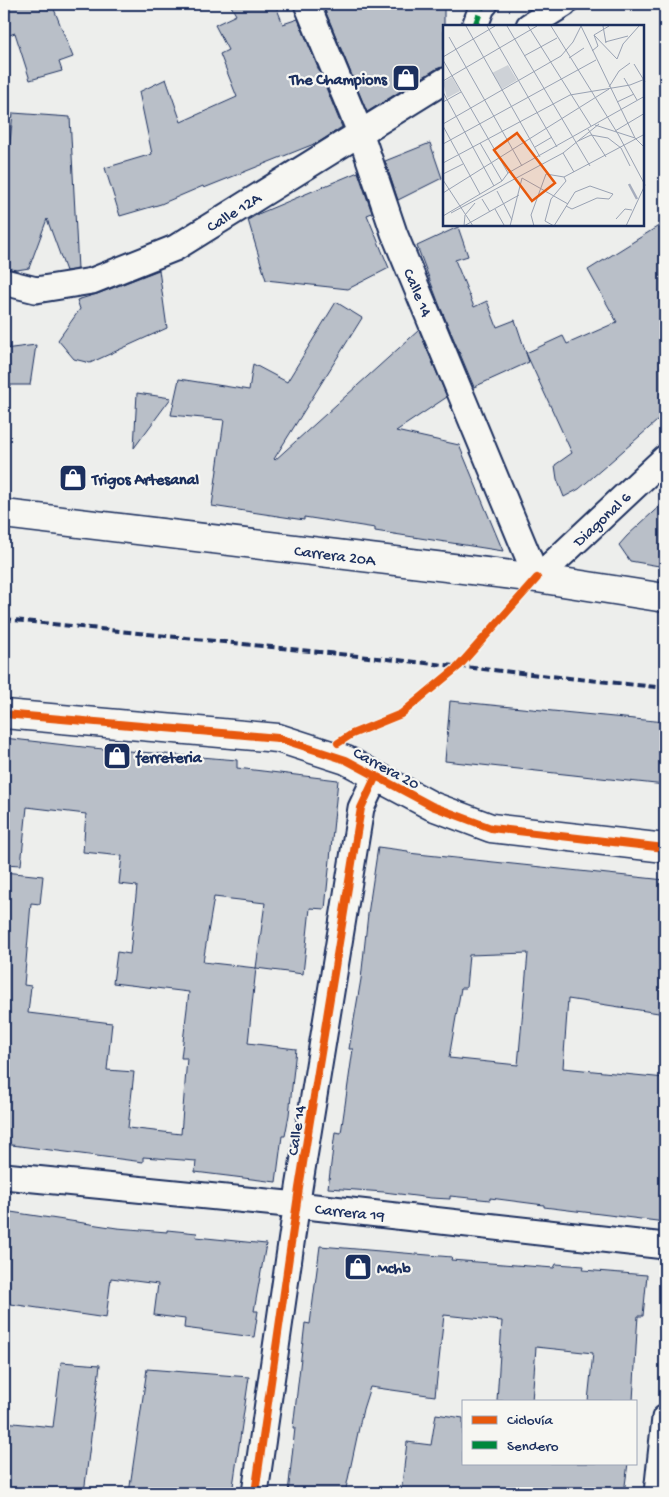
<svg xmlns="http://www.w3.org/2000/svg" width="669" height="1497" viewBox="0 0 669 1497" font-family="'Gochi Hand',sans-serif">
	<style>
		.building { fill: #b9bfc8; stroke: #1b2f5e; fill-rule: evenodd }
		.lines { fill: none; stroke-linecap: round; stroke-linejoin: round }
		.street-casing { stroke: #1b2f5e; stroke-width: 29 }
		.secondary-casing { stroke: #1b2f5e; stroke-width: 31 }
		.street { stroke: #f6f6f2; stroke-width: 25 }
		.secondary { stroke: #f6f6f2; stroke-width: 28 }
		.rail { stroke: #1b2f5e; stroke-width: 4; stroke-dasharray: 8 4; stroke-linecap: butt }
		.quiet { stroke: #00873e; stroke-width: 6; stroke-dasharray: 12 6; stroke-linecap: butt }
		.cycleway-casing { stroke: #f6f6f2; stroke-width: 11 }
		.cycleway { stroke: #e8590c; stroke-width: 8 }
		.labels { text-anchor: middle; stroke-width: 4.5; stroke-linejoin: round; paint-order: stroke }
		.poi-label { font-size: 16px; font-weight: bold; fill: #1b2f5e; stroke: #f6f6f2; text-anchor: start }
		.street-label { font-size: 16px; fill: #1b2f5e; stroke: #f6f6f2 }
		.inset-river { fill: none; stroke: #a5acbc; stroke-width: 2.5 }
		.inset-road { fill: none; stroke: #99a2b3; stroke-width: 1 }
		.view { fill: #e8590c; fill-opacity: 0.15; stroke: #e8590c; stroke-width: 2.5 }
		.inset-edge { fill: none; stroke: #1b2f5e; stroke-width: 2.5 }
	</style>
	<rect width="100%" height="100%" fill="#edeeec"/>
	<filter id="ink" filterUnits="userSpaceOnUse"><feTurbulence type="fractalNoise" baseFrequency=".02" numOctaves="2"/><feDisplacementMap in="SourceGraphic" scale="10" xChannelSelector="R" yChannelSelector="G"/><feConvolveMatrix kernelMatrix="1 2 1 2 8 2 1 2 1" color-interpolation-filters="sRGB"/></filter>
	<g filter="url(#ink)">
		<path class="building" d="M4,4H52L73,57L59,62L62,71L30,80L15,33L4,37Z
			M230,4H275L283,24L298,19L342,127L319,142L204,188L203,186L161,204L120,216L105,168L152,154L139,92L166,79L181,122L237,97L220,54L228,50L215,25L236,15Z
			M342,4H444V67L436,69L367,112L325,10Z
			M13,113L70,117L78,269L66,271L47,219L29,268L17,270L4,268V161H8Z
			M430,143L442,178L398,200L385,161Z
			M358,172L372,213L367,215L389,268L348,289L266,280L248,220L258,214Z
			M665,222V414L608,464L579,489L564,497L557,479L555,465L572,453L526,353L563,336L567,344L617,322L588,270Z
			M458,227L468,256L455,260L474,307L487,301L497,327L515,320L529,362L474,387L439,304L417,246Z
			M159,270L167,328L90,363L74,359L58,340L80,309L77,300L97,294Z
			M336,302L362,318L274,459L275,460L419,330L447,397L396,431L459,445L503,551L375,531V528L304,517V520L212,506L224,420L171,415L179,379L249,390L253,364L287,382Z
			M36,345L30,385H4V349Z
			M137,393L171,398L134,448Z
			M665,501V567L630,561L619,545L627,536Z
			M450,701L665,722V785L445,761Z
			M4,738L92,748L237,760V768L338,780L325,909L310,908L303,974L256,968L248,1043L296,1049L289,1115L285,1136H282L276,1182L195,1172L196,1161L143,1157V1162L4,1144V872L43,876L40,904L31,903L24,985L31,986L28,1013L112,1023L107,1070L134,1072L128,1128L181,1134L187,1058H181L189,992L113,983L117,952L130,954L137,886L119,884L122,856L83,852L86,814L27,807L21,865L4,864ZM214,897L265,903L256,968L203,962Z
			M378,847L408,851V853L665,880V1014L568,999L563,1068L665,1078V1222L544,1207V1205L490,1198V1200L450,1196V1199L431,1198L384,1192L328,1188L335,1132L341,1133L353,1049H349L361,979L368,914ZM528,953L518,1065L449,1058L461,988H466L469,955Z
			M4,1211L117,1228L167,1232V1230L197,1233L196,1237L266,1244L254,1311H258L254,1337L184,1328L185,1319L154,1315L158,1284L111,1278L106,1318L4,1303Z
			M320,1246L452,1257L451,1260L554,1268L556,1264L584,1266L583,1270L647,1275L643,1316H638L637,1330L633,1401H588L593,1353L536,1347L532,1401H497L502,1321L444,1315L435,1396L370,1387L363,1409L345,1493H288L295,1428H293L305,1323L310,1324Z
			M61,1362L100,1365L84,1493H4V1422L53,1427Z
			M147,1369L249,1377L232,1493H129Z
			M436,1414L463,1418V1463H628L624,1493H401L407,1442L431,1445Z"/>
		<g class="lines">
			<defs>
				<path id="street" d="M307,4L360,132L394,233L537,578L665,458
					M475,26L482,7L485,4
					M529,26L564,4
					M4,282L36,290L92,281L175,248L444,81
					M4,1176L297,1205L665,1246
					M255,1493L299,1188L361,808L376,776
					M657,1493L665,1418"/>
				<path id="secondary" d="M4,514L537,578L665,598
					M4,714L278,738L346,760L432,806L491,828L665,848"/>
			</defs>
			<use href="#street" class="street-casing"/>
			<use href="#secondary" class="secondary-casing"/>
			<use href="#street" class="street"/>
			<use href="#secondary" class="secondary"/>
			<path class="rail" d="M4,619L665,688"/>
			<path class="quiet" d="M475,26L482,7L485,4"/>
			<defs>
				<path id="cycleway" d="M4,714L278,738L346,760L432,806L491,828L665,848
					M338,743L352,734L401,714L459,666L537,578
					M255,1493L299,1188L361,808L376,776"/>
			</defs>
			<use href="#cycleway" class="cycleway-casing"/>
			<use href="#cycleway" class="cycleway"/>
		</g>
	</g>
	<defs>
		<symbol id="shop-square" viewBox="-11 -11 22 22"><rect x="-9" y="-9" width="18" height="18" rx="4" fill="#1b2f5e" stroke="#f6f6f2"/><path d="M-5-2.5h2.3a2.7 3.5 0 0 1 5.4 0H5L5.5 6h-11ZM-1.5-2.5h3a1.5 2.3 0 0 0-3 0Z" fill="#fff"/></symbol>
	</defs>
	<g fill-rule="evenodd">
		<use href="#shop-square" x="390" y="62" width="32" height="32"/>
		<use href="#shop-square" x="57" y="462" width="32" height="32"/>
		<use href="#shop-square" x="101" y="740" width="32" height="32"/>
		<use href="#shop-square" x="342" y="1251" width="32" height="32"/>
	</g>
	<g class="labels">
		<g class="poi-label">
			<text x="387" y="84" text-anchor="end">The Champions</text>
			<text x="92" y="484">Trigos Artesanal</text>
			<text x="136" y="762">ferreteria</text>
			<text x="377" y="1273">Mchb</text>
		</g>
		<g class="street-label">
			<text transform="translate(233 211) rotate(-32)" y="6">Calle 12A</text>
			<text transform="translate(419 292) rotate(67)" y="6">Calle 14</text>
			<text transform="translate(601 518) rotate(-43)" y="6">Diagonal 6</text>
			<text transform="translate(335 554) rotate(7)" y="6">Carrera 20A</text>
			<text transform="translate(387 767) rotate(28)" y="6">Carrera 20</text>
			<text transform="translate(295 1130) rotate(-81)" y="6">Calle 14</text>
			<text transform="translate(350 1211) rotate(6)" y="6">Carrera 19</text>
		</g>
	</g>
	<g transform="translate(443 25)">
		<rect width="201" height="201" fill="#edeeec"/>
		<path d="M65,40L74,55L59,64L49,48ZM9,52L17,66L4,73L0,57Z" fill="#ced2d7"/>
		<path class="inset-river" d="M186,159L194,174"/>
		<path class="inset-road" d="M23,1L97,132M44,1L114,122M64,1L147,141M85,1L148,101M108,1L175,109L202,160M138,1L192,113L202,123M160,1L163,18M151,10L174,34L180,19L196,1M6,12L79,141M162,17L185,11M149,26L155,21L151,10L166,1M81,31L114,13M0,32L52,1M126,33L141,23M0,35L65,148M191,39L202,57M181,53L194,75M0,56L94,1M166,62L176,46L187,38M0,67L51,161M0,77L18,67M174,77L191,69M0,99L118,31L130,17L138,1M152,100L192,113M0,101L37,169M145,104L163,132M172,106L202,88M135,116L148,110L165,113L178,123L187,141M37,118L59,156M0,119L153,35M92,122L109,112M120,128L131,147M0,138L127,70L187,60L202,54M0,149L20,139M79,153L125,179M0,155L30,201M54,166L69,195M0,168L166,64M39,174L47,187M52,184L61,200M8,188L120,128L156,99M0,191L59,156L65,148L202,71M173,194L182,184L189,185M21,201L76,170M21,201L22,190L32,178M67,201L79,153M91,201L88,190L103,149L121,152L202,109M111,201L132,167L147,161L170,169L166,174L154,173L129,184L123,181M111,201L102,196L108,174L123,156L121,152M183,201L202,160"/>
		<path class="view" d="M74,108L112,158L89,176L51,125Z"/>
		<rect width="201" height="201" class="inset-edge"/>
	</g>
	<rect width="669" height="1497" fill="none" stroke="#f6f6f2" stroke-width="20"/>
	<rect x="10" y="10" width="649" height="1477" fill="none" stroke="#1b2f5e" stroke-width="2" filter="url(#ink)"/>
	<rect x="462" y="1400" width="175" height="65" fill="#f6f6f2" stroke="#9ea6b7"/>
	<rect x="472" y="1416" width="25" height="8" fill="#e8590c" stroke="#9ea6b7"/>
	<text x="507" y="1424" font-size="15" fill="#1b2f5e">Ciclovía</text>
	<rect x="472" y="1441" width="25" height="8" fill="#00873e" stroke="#9ea6b7"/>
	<text x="507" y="1450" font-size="15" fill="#1b2f5e">Sendero</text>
</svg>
